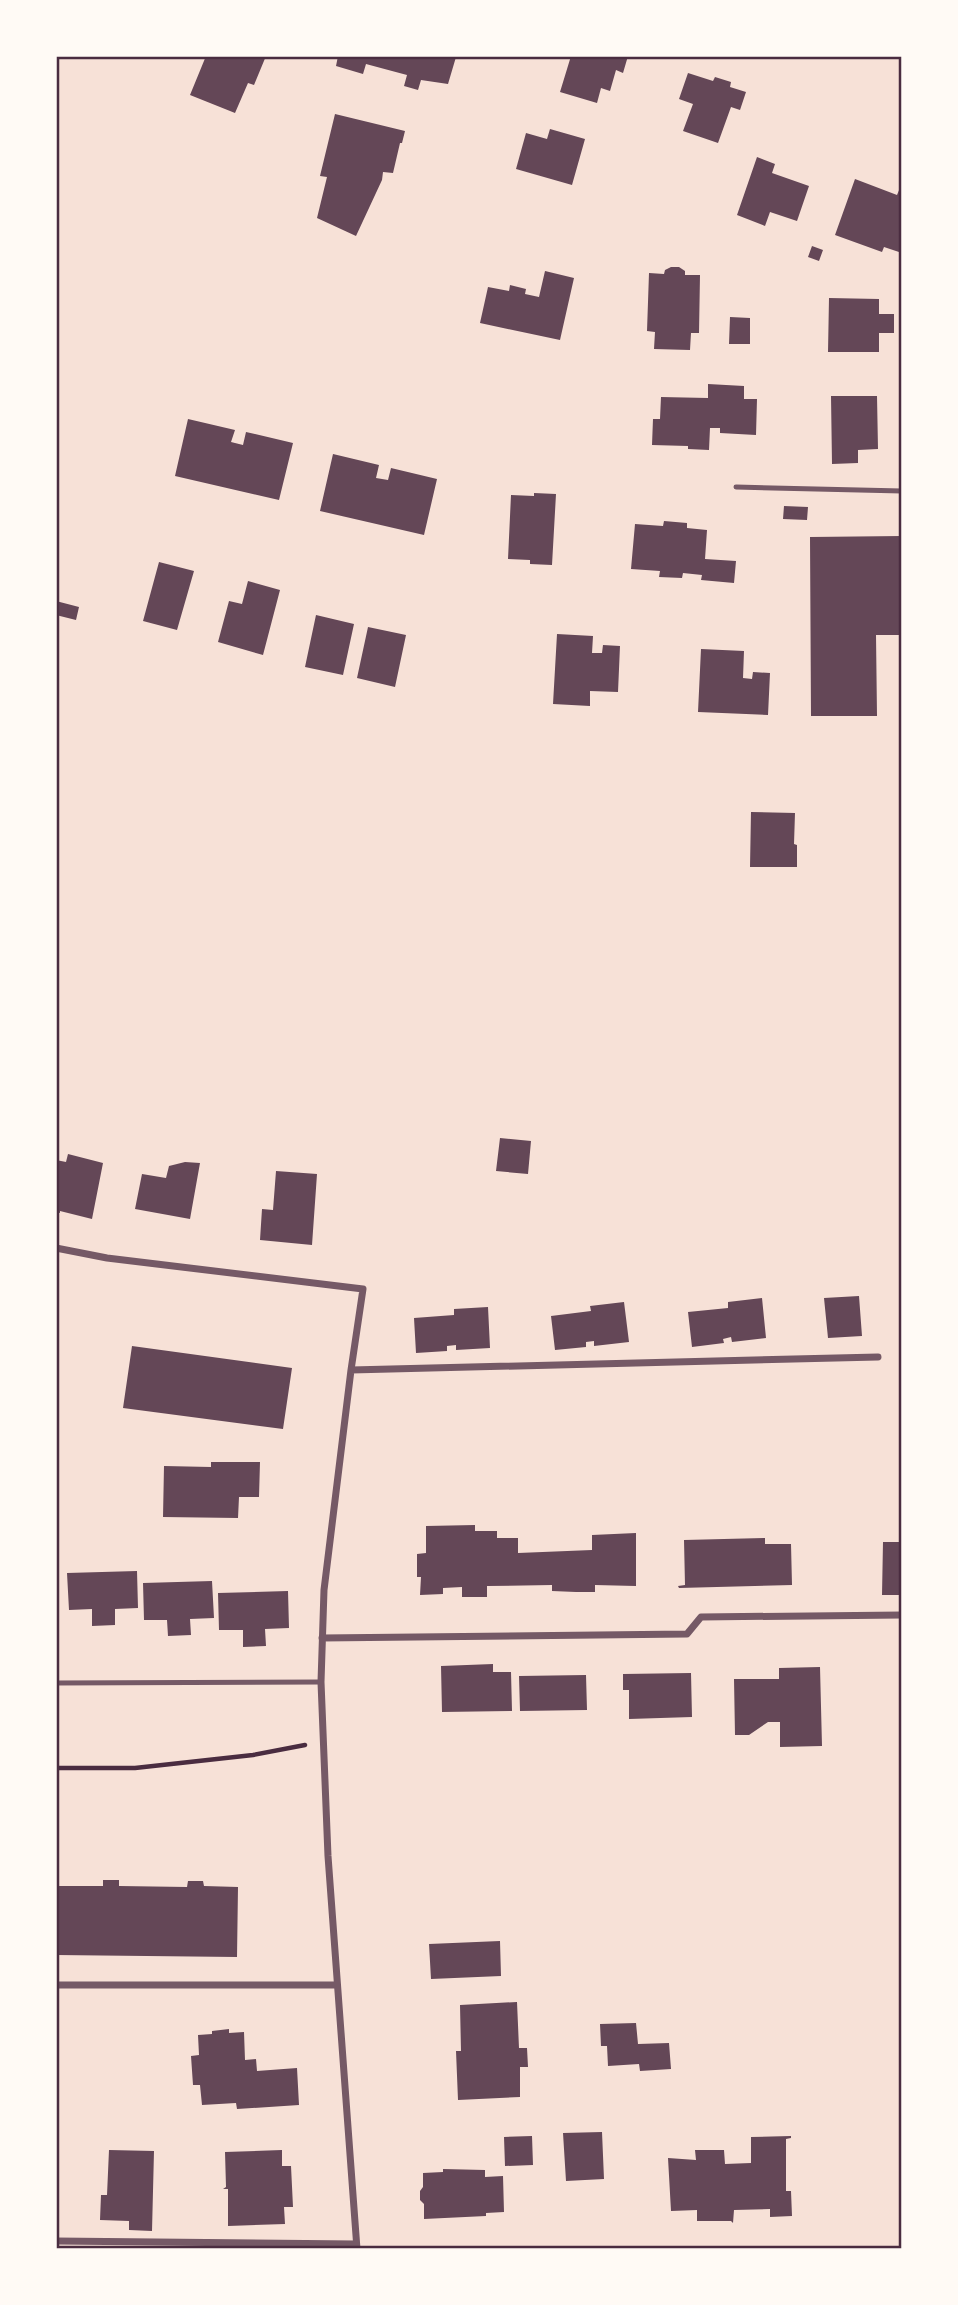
<svg xmlns="http://www.w3.org/2000/svg" width="958" height="2305" viewBox="0 0 958 2305" font-family="'DejaVu Sans',sans-serif">
	<style>
		.building { fill: #644757 }
		.lines { fill: none; stroke-linecap: round; stroke-linejoin: round }
		.path { stroke: #4a2c40; stroke-width: 4.5 }
		.service { stroke: #755966; stroke-width: 5 }
		.minor { stroke: #755966; stroke-width: 7 }
		.neatline { fill: none; stroke: #4a2c40; stroke-width: 2.5 }
	</style>
	<rect width="100%" height="100%" fill="#f7e1d7"/>
	<path class="building" d="M206,56H266L254,85L248,83L235,113L190,95Z
		M338,56H453L456,57L448,84L421,80L418,90L404,86L407,75L392,71L366,64L363,74L336,66Z
		M571,56H628L623,73L616,70L610,91L601,88L597,103L560,92Z
		M688,73L713,81L715,77L731,82L730,87L746,92L740,110L731,107L718,143L683,131L693,104L679,99Z
		M335,114L405,131L402,143H400L393,173L383,172L382,180L356,236L317,218L327,177L320,176Z
		M550,129L585,139L572,185L516,169L526,133L547,139Z
		M757,157L775,164L772,173L809,186L797,221L770,212L765,226L737,215Z
		M855,179L897,195L902,183V253L884,247L882,252L835,235Z
		M812,246L823,250L819,261L808,257Z
		M671,267H679L685,271V275H700L699,333H691L690,350L654,349L655,332L647,331L649,273L664,274L665,270Z
		M545,271L574,278L560,340L480,323L488,287L509,291L510,285L526,289L525,294L539,297Z
		M829,298L879,299V314H894V333H879V352H828Z
		M730,317L750,318V344H729Z
		M708,384L744,386V399H757L756,435L720,433V428H710L709,450L688,449V446L652,445L653,419H660L661,397L708,398Z
		M831,396H877L878,449L858,450V463L832,464Z
		M188,419L235,430L231,442L243,445L246,432L293,443L279,500L175,476Z
		M333,454L379,465L376,478L388,480L391,468L437,479L424,535L320,511Z
		M534,493L556,494L552,565L530,564V560L508,559L511,495L534,496Z
		M784,506L808,507L807,520L783,519Z
		M664,521L687,523V528L707,530L705,559L736,561L734,583L701,580L702,575L683,573L682,578L659,577L660,571L631,569L635,524L663,526Z
		M902,536V635H876L877,716H811L810,537Z
		M159,562L194,571L177,630L143,621Z
		M248,581L280,590L263,655L218,642L229,601L242,604Z
		M56,601L79,607L76,620L56,615Z
		M316,615L354,624L343,675L305,667Z
		M368,627L406,635L395,687L357,678Z
		M557,634L593,636L592,653H602L603,645L620,646L618,692L590,691V706L553,704Z
		M701,649L744,651L743,678L752,679L753,672L770,673L768,715L698,712Z
		M751,812L795,813L794,844L797,845V867H750Z
		M500,1138L531,1141L528,1174L496,1171Z
		M68,1154L103,1163L92,1219L60,1211V1213L56,1212V1160L66,1162Z
		M185,1162L200,1163L190,1219L135,1209L142,1174L166,1178L169,1166Z
		M276,1171L317,1174L312,1245L260,1240L262,1209L273,1210Z
		M859,1296L862,1336L828,1338L824,1298Z
		M762,1298L766,1338L732,1342L731,1337L723,1339L724,1343L692,1347L688,1312L728,1308V1302Z
		M624,1302L629,1342L594,1346V1341L586,1342V1347L555,1350L551,1316L591,1311L590,1306Z
		M488,1307L490,1348L456,1350V1345L447,1346V1351L416,1353L414,1318L454,1315V1309Z
		M132,1346L292,1368L283,1429L123,1408Z
		M211,1462H260L259,1497H239L238,1518L163,1517L164,1466L211,1467Z
		M475,1525V1531H497V1538H518V1553L592,1550V1535L636,1533V1586L595,1585V1592H576L552,1591V1585L487,1586V1597H462V1587L443,1588V1594L420,1595L421,1577H417V1554L426,1553V1526Z
		M765,1538V1544H791L792,1585L679,1588L678,1586L685,1585L684,1540Z
		M883,1542H902V1595H882Z
		M137,1571L138,1608L115,1609V1625L92,1626V1609L69,1610L67,1573Z
		M212,1581L214,1618L190,1619L191,1635L168,1636L167,1620H144L143,1583Z
		M288,1591L289,1628L265,1629L266,1646L243,1647V1630H219L218,1593Z
		M493,1664V1672H511L512,1711L442,1712L441,1666Z
		M820,1667L822,1746L780,1747V1722H768L749,1735H735L734,1679H779V1668Z
		M691,1673L692,1717L629,1719V1690H623V1674Z
		M586,1675L587,1710L520,1711L519,1676Z
		M103,1880H119V1886L187,1887L188,1881H203L204,1886L238,1887L237,1957L56,1955V1886H103Z
		M500,1941L501,1976L431,1979L429,1944Z
		M517,2002L519,2048H527L528,2067H520V2097L458,2100L456,2051H461L460,2005Z
		M636,2023L638,2044L669,2043L671,2069L640,2071L639,2064L608,2066L607,2046H601L600,2024Z
		M229,2029V2033L244,2032L245,2060L256,2059L257,2071L297,2068L299,2105L237,2109L236,2103L202,2105L200,2085H193L191,2056L199,2055L198,2035L212,2034V2031Z
		M602,2132L604,2179L566,2181L563,2133Z
		M532,2136L533,2165L505,2166L504,2137Z
		M791,2136V2138L786,2139V2191H791L792,2216L770,2217V2209L734,2210L733,2223L731,2221H697V2210L671,2211L668,2158L696,2160L695,2150H724L725,2164L751,2163V2137Z
		M109,2150L154,2151L152,2231L129,2230V2221L100,2220L101,2195H107Z
		M282,2150V2166H291L293,2207H284L285,2224L228,2226V2189H223L226,2187L225,2152Z
		M443,2169L485,2170V2177L503,2176L504,2212L486,2213V2216L424,2219V2204L420,2200V2191L423,2187V2173L443,2172Z"/>
	<g class="lines">
		<path class="path" d="M56,1768H135L253,1755L305,1745"/>
		<path class="service" d="M736,487L902,491
			M56,1683L321,1682"/>
		<path class="minor" d="M56,1248L107,1258L363,1289L351,1370L324,1590L321,1682L328,1856L357,2249
			M351,1370L878,1357
			M322,1638L687,1634L701,1617L902,1615
			M56,1985H337
			M56,2241L356,2244"/>
	</g>
	<rect width="958" height="2305" fill="none" stroke="#fffaf5" stroke-width="116"/>
	<rect x="58" y="58" width="842" height="2189" class="neatline"/>
</svg>
